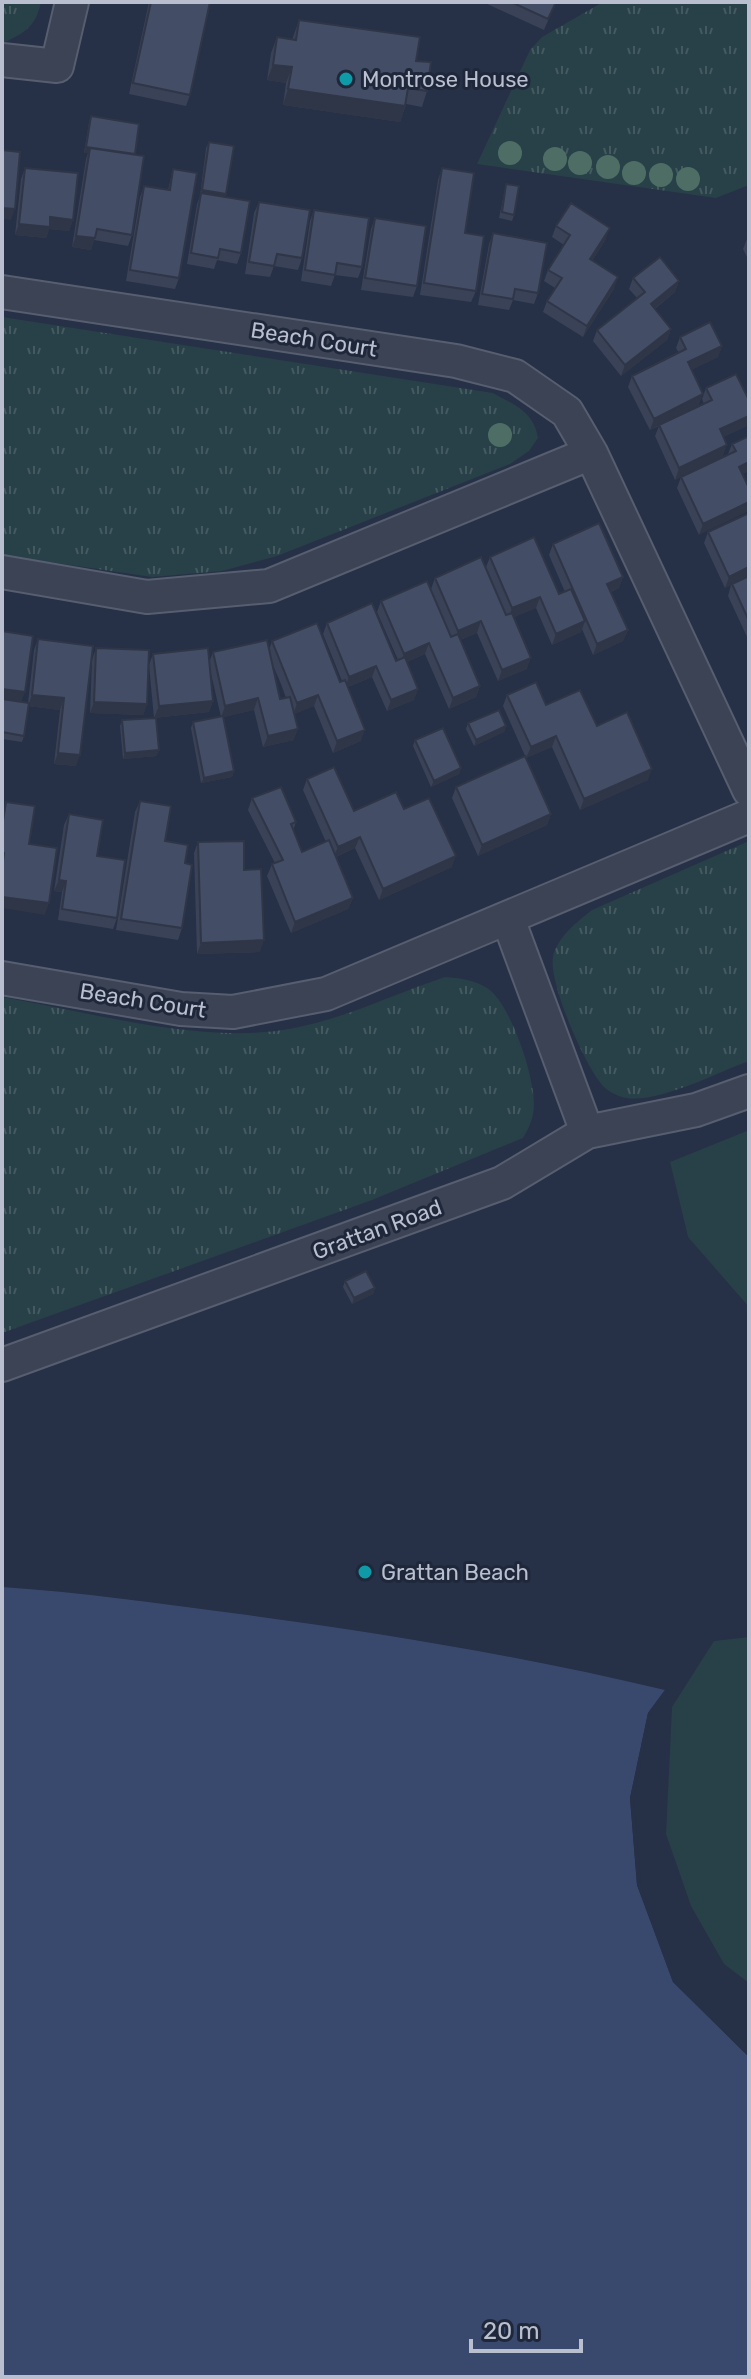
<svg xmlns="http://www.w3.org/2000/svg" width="751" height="2379" viewBox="0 0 751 2379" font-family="Rubik,sans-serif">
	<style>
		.grass { fill: url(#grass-tufts) }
		.park { fill: #284047 }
		.water { fill: #39496e }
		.pier { fill: #263046 }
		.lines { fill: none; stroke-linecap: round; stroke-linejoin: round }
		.minor-casing { stroke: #565e70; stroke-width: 36 }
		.minor { stroke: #3b4355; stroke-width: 32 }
		.tree { fill: #4e6e65 }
		.wall { fill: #3a4258; fill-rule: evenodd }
		.shaded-wall { fill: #2f3647 }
		.building { fill: #434d66; stroke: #2f3647; stroke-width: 2 }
		.culture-dot { fill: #0f9aa8; stroke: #1f283b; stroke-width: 3 }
		.labels { text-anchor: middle; stroke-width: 6; stroke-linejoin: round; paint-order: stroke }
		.poi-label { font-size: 22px; fill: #b9bfce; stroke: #1f283b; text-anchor: start }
		.street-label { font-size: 22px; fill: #b9bfce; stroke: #1f283b }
	</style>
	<defs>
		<pattern id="grass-tufts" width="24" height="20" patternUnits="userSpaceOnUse" patternTransform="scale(2)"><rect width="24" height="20" fill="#284047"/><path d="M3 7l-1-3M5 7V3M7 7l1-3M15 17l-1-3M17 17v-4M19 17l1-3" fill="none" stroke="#455a60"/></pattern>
	</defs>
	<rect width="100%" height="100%" fill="#263046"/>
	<path class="grass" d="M2,2H41C36,26 25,33 3,43Z
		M603,2H749V185L716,198L477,164L530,50L542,37Z
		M2,317L493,393C515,405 534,412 538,438L529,451L510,464L277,556L222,571L152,577L2,555Z
		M749,841V1061C716,1073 660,1103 626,1098C620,1097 609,1092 604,1087C586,1069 548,982 553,957C557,937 577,922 592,910Z
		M445,977C460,978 474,980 487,988C510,1002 534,1075 534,1103C534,1116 530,1127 523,1138L372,1200L2,1333V997C90,1012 206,1046 294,1028C346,1018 394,994 445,977Z"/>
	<path class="park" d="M749,1130V1307L688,1237L670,1162Z
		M749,1637V1983L724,1964L691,1906L666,1834L672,1707L714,1641Z"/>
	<path class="water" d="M2,1587C79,1592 156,1603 232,1613C378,1632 522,1656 665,1690L648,1713L630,1798L637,1885L673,1982L749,2057V2377H2Z"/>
	<path class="pier" d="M665,1690L668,1691L651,1714L634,1798L641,1884L677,1980L749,2051V2057L673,1982L637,1885L630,1798L648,1713Z"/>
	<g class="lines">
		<defs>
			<path id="minor" d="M2,60L57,66L72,2
				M2,292L456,361L515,376L567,412L591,453L749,790
				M2,572L147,597L269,586L591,453
				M508,919L587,1132
				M2,978L181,1009L233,1012L326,994L749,816
				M2,1365L502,1183L587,1132L696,1110L749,1091"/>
		</defs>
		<use href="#minor" class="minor-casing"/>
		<use href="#minor" class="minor"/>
	</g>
	<g class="tree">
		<circle cx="510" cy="153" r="12"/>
		<circle cx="555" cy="159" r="12"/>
		<circle cx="580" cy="163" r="12"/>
		<circle cx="608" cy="167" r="12"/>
		<circle cx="634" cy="173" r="12"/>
		<circle cx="661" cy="175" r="12"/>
		<circle cx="688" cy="179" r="12"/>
		<circle cx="500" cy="435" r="12"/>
	</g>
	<path class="wall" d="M149,2H210L190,95L186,106L129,94Z
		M485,2H556L544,30L485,3Z
		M299,20L416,61L427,91L422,107L406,104L400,122L283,105L286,83L267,80L271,53L277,37L292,40Z
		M91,116L134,155L132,235L128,246L94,240L91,250L72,247L86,159L88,153H84L89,122Z
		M209,142L226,194L225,197L241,253L237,264L217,260L214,269L187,264L197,204L200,196L206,148Z
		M25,168L73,220L69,231L49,229L46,238L15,235L21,179Z
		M442,168L465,233L476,291L471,302L420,295L438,180Z
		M173,169L179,278L175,289L126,281L140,197L144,186L168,190Z
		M506,184L514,215L512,221L499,218Z
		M259,202L302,258L298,270L274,266L270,277L245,274L254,213Z
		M314,210L362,267L358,278L335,275L331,286L301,281L310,221Z
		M375,218L417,286L413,297L361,290L371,229Z
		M556,226L606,239L592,261L614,289L583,337L543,312L547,301L555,288L544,281L548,270L564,245L552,237Z
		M493,233L538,293L534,304L513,300L509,310L478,305L489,244Z
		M749,234V261L743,249Z
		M633,278L679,281L675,292L655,309L671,329L667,340L621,376L593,341L597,330L637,298L629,289Z
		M680,337L722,346L718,357L691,370L699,405L668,421L704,404L702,399L706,388L749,400V425L723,437V456L675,480L655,436L659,426L650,430L628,387L632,376L679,353L676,348Z
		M749,436V471L742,474L699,535L677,488L681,477L728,454L732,444Z
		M749,513V641L728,596L731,585L725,588L704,543L708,532Z
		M553,544L623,577L619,588L611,592L628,630L623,641L593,655L582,629L581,632L552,645L536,608L514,617L527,669L498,681L477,633L460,640L480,686L476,697L449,709L425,654L407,662L418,689L414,700L387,711L372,677L348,687L361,741L333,753L314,706L294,714V740L263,747L254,710L223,717L234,771L232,777L201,783L191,728L193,722L221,717L209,665L213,701L209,712L154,718L149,665L153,654L209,663L213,652L269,650L272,641L340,682L342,681L323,634L327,623L396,661L398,660L377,612L381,601L431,589L435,578L486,567L490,557L559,594L565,592L549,555ZM272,663L281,684L286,698L280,699Z
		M2,631L22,702L28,703L34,650L38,639L93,646L76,766L54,764L60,710L28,706L24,736L22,742L2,739Z
		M96,648L147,704L143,715L90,713L92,660Z
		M507,695L546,705L597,726L648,780L580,810L552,747L526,758L503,706Z
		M122,720L157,756L123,759L120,726Z
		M468,723L506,726L504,732L474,746L466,729Z
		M415,740L461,768L459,774L431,787L413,746Z
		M307,779L354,811L404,809L452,867L379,900L355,848L336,857L353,898L348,909L291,933L267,876L272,864L275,863L248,810L252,798L296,822L293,831L302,852L326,842L303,790Z
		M456,787L551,814L547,825L478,856L452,798Z
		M140,801L165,841L185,863L182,928L178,940L116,930L135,812Z
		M69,814L97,856L117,918L113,929L58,920L62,892L54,891L64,825Z
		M198,842L244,870L260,952L197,954L194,853Z
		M345,1281L375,1288L373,1294L352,1304L343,1287Z"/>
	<path class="shaded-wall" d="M273,65L292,67L286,83L267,80Z
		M288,89L405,106L400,122L283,105Z
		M86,147L135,154L90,148L88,153H84Z
		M202,190L226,194L224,200L200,196Z
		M2,208L15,209L11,220L2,219Z
		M50,217L73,220L69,231L49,229L46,238L15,235L19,224Z
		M610,228L606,239L586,271L590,259Z
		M76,236L95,238L91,250L72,247Z
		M618,277L614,289L583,337L587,326Z
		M679,281L675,292L647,315L651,304Z
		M671,329L667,340L621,376L625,365Z
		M722,346L718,357L684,374L688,362Z
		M703,394L699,405L650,430L654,419Z
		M749,416V425L716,440L720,429Z
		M727,445L723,456L675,480L679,468Z
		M749,462V471L735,478L739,467Z
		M749,502V511L699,535L703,524Z
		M749,567V577L725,588L729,577Z
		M623,577L619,588L603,595L607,584Z
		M540,597L536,608L508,620L512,608Z
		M481,621L477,633L454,642L458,631Z
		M585,621L581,632L552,645L556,634Z
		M628,630L623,641L593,655L597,644Z
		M429,643L425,654L400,665L404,654Z
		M531,658L527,669L498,681L502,670Z
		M376,666L372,677L345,688L349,677Z
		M480,686L476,697L449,709L453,698Z
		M2,689L25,692L21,703L2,701Z
		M418,689L414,700L387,711L391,700Z
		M32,695L64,698L60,710L28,706Z
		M318,695L314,706L293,715L297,703Z
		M258,698L254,710L221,718L225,706Z
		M213,701L209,712L154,718L159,706Z
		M94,702L147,704L143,715L90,713Z
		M506,726L504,732L474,746L476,740Z
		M298,729L294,740L263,747L268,736Z
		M365,730L361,741L333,753L337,741Z
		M556,736L552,747L526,758L531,747Z
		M159,750L157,756L123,759L125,753Z
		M58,753L80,755L76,766L54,764Z
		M461,768L459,774L431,787L434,781Z
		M652,769L648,780L580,810L584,799Z
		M234,771L232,777L201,783L204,778Z
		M551,814L547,825L478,856L482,845Z
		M360,837L355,848L333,858L338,847Z
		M456,856L452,867L379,900L383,889Z
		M59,880L66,881L62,892L54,891Z
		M2,897L49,903L45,915L2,908Z
		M353,898L348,909L291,933L295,922Z
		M264,940L260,952L197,954L201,943Z
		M375,1288L373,1294L352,1304L354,1298Z"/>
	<path class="building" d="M151,2H210L190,95L133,83Z
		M511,2H556L548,19Z
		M299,20L420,37L416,61L431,62L427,91L408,88L405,106L288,89L292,67L273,65L277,37L296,40Z
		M91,116L139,124L135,154L86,147Z
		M209,142L234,146L226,194L202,190Z
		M90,148L144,156L132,235L97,229L95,238L76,236Z
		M2,150L20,152L15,209L2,208Z
		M25,168L78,173L73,220L50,217V227L19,224Z
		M442,168L474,173L465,233L484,236L476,291L424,283Z
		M173,169L197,173L179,278L130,270L144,186L170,190Z
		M506,184L519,186L514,215L502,212Z
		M201,193L250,201L241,253L220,249L218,258L191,253Z
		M259,202L310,210L302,258L277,254L274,266L249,262Z
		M571,203L610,228L590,259L618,277L587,326L547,301L562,278L548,270L570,235L556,226Z
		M314,210L369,218L362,267L337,263L335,275L305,270Z
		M375,218L426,226L417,286L365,278Z
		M493,233L547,243L538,293L515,289L513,299L482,294Z
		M660,257L679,281L651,304L671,329L625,365L597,330L645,292L633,278Z
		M710,322L722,346L688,362L703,394L654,419L632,376L686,349L680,337Z
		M736,374L749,400V416L720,429L727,445L679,468L659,425L712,400L706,388Z
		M749,436V462L739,467L749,488V502L703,524L681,477L736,451L732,444Z
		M749,513V567L729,577L708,532Z
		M599,523L623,577L607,584L628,630L597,644L553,544Z
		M534,537L559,594L571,589L585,621L556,634L540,597L512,608L490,557Z
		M481,557L506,615L512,613L531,658L502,670L481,621L458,631L435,578Z
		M749,576V621L732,584Z
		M427,581L451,637L458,634L480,686L453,698L429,643L404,654L381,601Z
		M372,603L396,661L405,657L418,689L391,700L376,666L349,677L327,623Z
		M317,623L340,682L345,680L365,730L337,741L318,695L297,703L272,641Z
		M2,631L33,636L25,692L2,689Z
		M38,639L93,646L80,755L58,753L64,698L32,695Z
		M267,640L280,699L290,697L298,729L268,736L258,698L225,706L213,652Z
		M96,648L149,650L147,704L94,702Z
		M208,648L213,701L159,706L153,654Z
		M536,682L546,705L580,690L597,726L627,712L652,769L584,799L556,736L531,747L507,695Z
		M2,699L29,703L24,736L2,732Z
		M499,710L506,726L476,740L468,723Z
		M223,716L234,771L204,778L193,722Z
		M156,718L159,750L125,753L122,720Z
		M443,728L461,768L434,781L415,740Z
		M525,756L551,814L482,845L456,787Z
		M334,767L354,811L396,792L404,809L429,798L456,856L383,889L360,837L338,847L307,779Z
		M281,787L296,822L291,824L302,852L329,840L353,898L295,922L272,864L283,860L252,798Z
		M140,801L171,806L165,841L188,845L185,863L192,865L182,928L121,919Z
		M6,802L35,806L29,844L57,848L49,903L2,897V869L4,853L2,852V827Z
		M69,814L103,820L97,856L125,860L117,918L62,909L66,881L59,880Z
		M244,841V870L261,869L264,940L201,943L198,842Z
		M366,1271L375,1288L354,1298L345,1281Z"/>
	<g class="culture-dot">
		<circle cx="346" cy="79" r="8"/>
		<circle cx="365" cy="1572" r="8"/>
	</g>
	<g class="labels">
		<g class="poi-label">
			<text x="362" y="87">Montrose House</text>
			<text x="381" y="1580">Grattan Beach</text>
		</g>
		<g class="street-label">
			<text transform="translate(314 339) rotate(9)" y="8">Beach Court</text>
			<text transform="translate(143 1000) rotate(9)" y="8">Beach Court</text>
			<text transform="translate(377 1229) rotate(-20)" y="8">Grattan Road</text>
		</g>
	</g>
	<rect width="751" height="2379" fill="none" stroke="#b9bfce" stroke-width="8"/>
	<path d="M471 2339v12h110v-12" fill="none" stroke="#b9bfce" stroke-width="4"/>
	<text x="483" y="2339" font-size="24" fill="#b9bfce" stroke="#1f283b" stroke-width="6" paint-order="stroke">20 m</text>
</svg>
